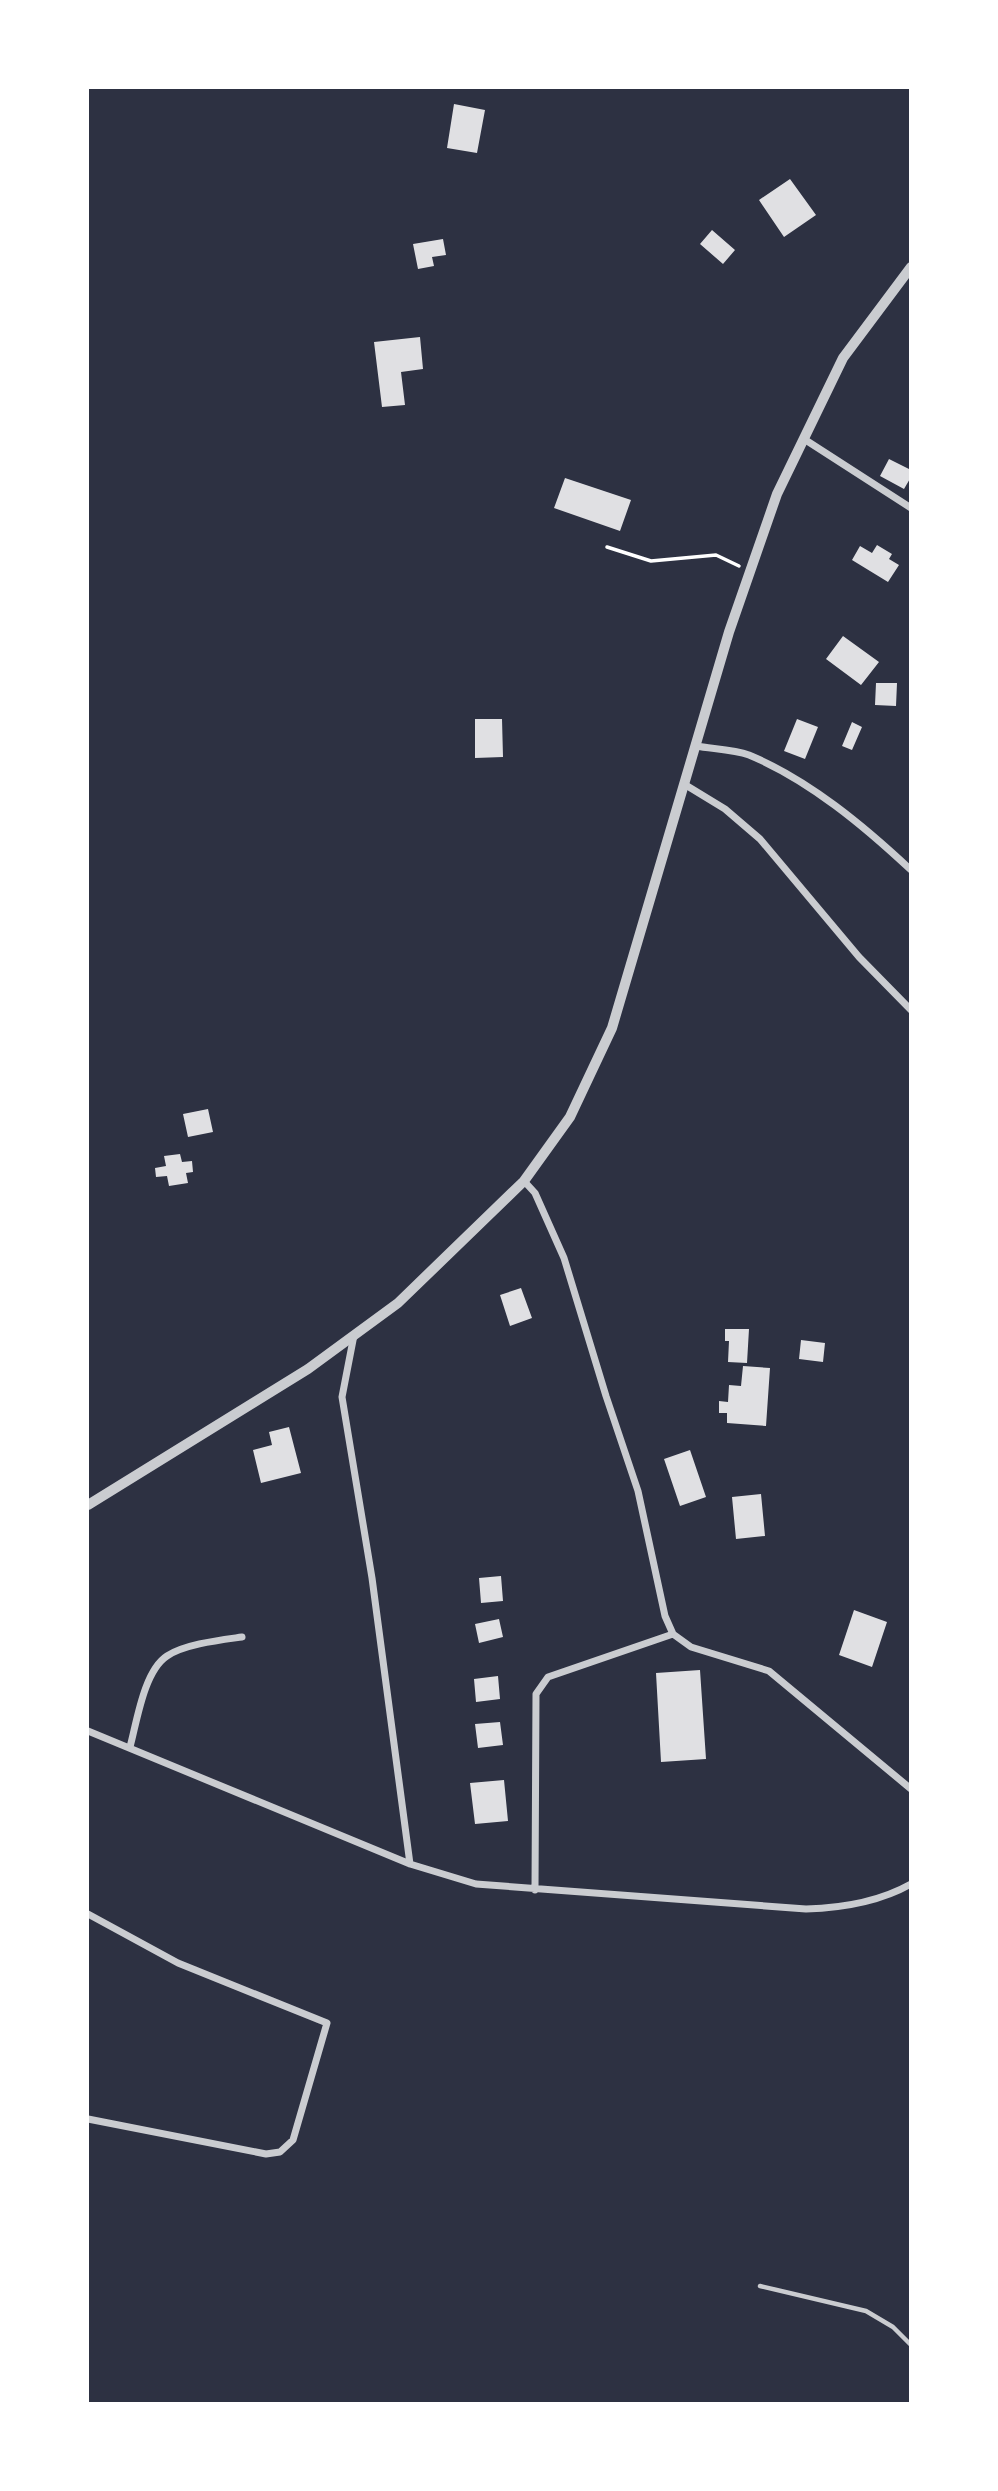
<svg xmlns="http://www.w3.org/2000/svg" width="998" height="2491" viewBox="0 0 998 2491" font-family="'Open Sans',sans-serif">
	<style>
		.building { fill: #e0e0e3 }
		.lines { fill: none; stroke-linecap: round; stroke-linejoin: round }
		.path { stroke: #fff; stroke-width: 3.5 }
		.service { stroke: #caccd0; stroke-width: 4.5 }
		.minor { stroke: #caccd0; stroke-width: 7 }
		.tertiary { stroke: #caccd0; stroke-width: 10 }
	</style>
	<rect width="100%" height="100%" fill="#2d3142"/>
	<path class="building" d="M454,104L485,110L477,153L447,148Z
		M790,179L816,215L784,237L759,200Z
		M712,230L735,250L723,264L700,244Z
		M443,239L446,255L432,257L434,266L418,269L413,244Z
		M420,337L423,369L401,372L405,405L382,407L374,342Z
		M889,459L911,470V477L904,489L880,476Z
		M565,478L631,500L620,531L554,508Z
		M877,545L892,554L889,559L899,565L888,582L852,560L860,546L872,553Z
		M843,636L879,662L861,685L826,659Z
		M876,683H897L896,706L875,705Z
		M475,719H502L503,757L475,758Z
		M797,719L818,727L805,759L784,751Z
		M852,722L862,727L852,750L842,746Z
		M208,1109L213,1132L188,1137L183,1114Z
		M180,1154L182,1162L192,1161L193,1172L186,1173L188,1183L169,1186L167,1176L156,1177L155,1168L166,1166L164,1156Z
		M521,1288L532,1318L510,1326L500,1295Z
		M725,1329H749L747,1363L728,1362L729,1341H725Z
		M801,1340L825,1343L823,1362L799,1359Z
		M743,1366L770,1368L766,1426L727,1423V1413H719V1401L728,1402L729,1385L741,1386Z
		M289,1427L301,1473L261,1483L253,1450L272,1445L269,1432Z
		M690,1450L706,1497L680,1506L664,1459Z
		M761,1494L765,1536L736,1539L732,1497Z
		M501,1576L503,1601L481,1603L479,1578Z
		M854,1610L887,1622L872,1667L839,1655Z
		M499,1619L503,1637L479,1643L475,1624Z
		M700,1670L706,1759L661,1762L656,1673Z
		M498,1676L500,1699L476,1702L474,1679Z
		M500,1722L503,1745L478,1748L475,1724Z
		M504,1780L508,1821L475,1824L470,1783Z"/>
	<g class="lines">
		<path class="path" d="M607,547L651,561L716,555L739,566"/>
		<path class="service" d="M760,2286L866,2311L893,2327L911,2345"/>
		<path class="minor" d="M804,439L911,508
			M696,746C712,749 733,749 749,755C809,780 864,826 911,870
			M684,784L725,809L760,839L859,957L911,1010
			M524,1181L535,1193L564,1258L606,1396L638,1491L665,1616L673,1634L691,1647L769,1671L911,1789
			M354,1335L342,1397L372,1578L410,1864
			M88,1731L410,1864L476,1884L806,1909C841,1908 879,1902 911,1884
			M130,1747C137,1721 144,1671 167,1656C185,1644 221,1640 242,1637
			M535,1890L536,1694L548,1677L673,1634
			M88,1914L178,1963L327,2023L293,2140L280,2152L266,2154L88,2119"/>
		<path class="tertiary" d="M88,1505L308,1369L398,1303L524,1181L570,1117L612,1028L729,632L777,494L843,358L911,267"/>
	</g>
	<rect width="998" height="2491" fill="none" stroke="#ffffff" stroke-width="178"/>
</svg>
